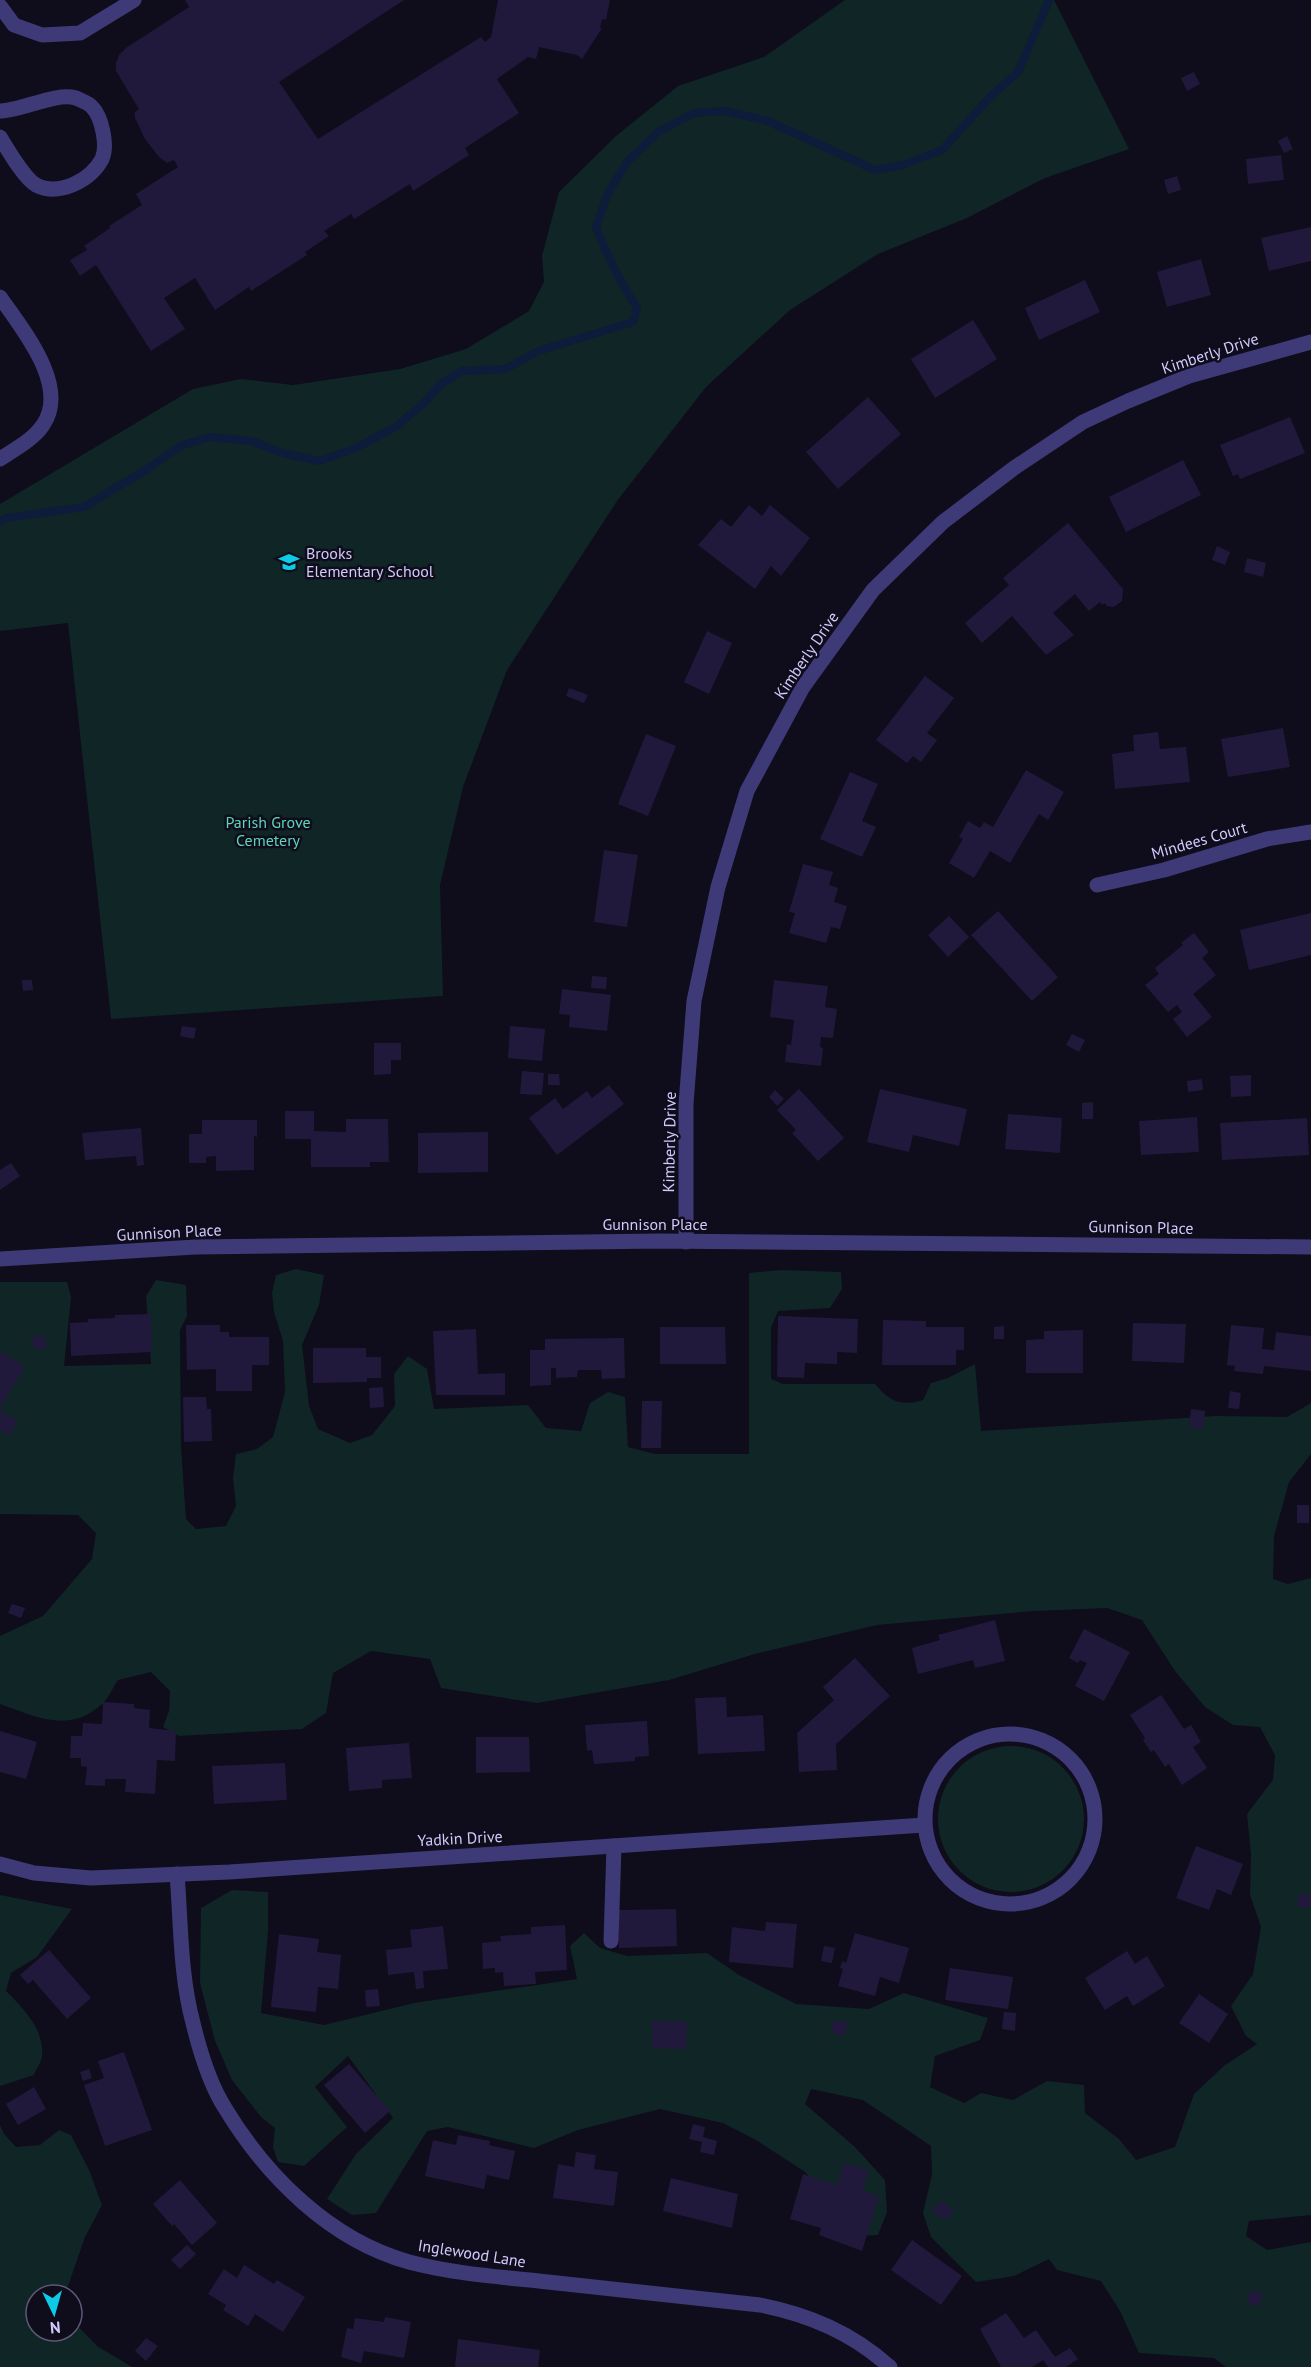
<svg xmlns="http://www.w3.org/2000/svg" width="1311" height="2367" font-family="'PT Sans',sans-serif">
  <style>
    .green { fill: #102525 }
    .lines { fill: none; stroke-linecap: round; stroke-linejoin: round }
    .stream { stroke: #0d1c3a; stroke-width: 8 }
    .building { fill: #21193b }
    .minor { stroke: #3e3a78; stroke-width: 15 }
    .labels { text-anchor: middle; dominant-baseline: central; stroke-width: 5; stroke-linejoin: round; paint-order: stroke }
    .street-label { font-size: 16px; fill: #d1cafc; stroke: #0f0c1b }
    .poi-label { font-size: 16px; fill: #d1cafc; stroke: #0f0c1b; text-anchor: start }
    .park-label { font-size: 16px; fill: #5bd6bb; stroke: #0f0c1b }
  </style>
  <rect width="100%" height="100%" fill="#0f0c1b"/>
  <!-- green -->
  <g class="green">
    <path d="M845,0H1054L1129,149L1045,178L967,218L878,254L790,310L706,387L617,501L507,670L463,787L440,885L443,996L111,1019L68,623L0,631V504L193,389L241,379L293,385L400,369L466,349L529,311L544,282L542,256L559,192L616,136L678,86L764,57Z"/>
    <path d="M296,1269L324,1275L319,1305L302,1345L309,1406L318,1429L350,1443L372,1435L395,1406L394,1374L408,1356L427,1369L434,1409L528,1405L546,1428L581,1431L590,1403L608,1392L625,1397L628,1447L655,1454H749V1273L781,1270L841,1272L842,1289L830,1308L778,1311L771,1328V1379L783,1384H875C889,1401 901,1407 923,1400L931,1383L948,1378L975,1364L981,1431L1216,1416L1287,1417L1311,1403V1454L1289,1482L1274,1536L1273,1579L1288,1584L1311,1578V2215L1249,2221L1246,2236L1267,2250L1311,2242V2367H1226L1214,2358L1139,2353L1120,2311L1101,2281L1057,2270L1049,2259L1014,2276L976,2282L931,2237L923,2213L932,2174L931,2146L863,2100L811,2089L805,2104L855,2147L885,2180L887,2212L878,2235L860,2236L846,2212L805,2172L756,2140L723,2123L660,2109L578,2130L534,2148L448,2127L427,2131L376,2213L352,2215L327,2199L356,2154L393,2118L348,2056L315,2087L347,2127L304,2166L278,2162L273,2147L275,2128L261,2117L232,2080L215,2041L200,1983L201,1908L232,1890L268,1892V1931L261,2013L324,2025L414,2003L577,1979L570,1946L584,1933L600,1948L627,1956L707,1953L739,1975L796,2004L869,2009L904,1993L988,2018L980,2040L935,2056L930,2087L964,2103L981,2093L1013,2100L1047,2081L1084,2085L1085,2113L1119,2139L1136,2160L1175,2147L1194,2094L1225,2065L1257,2044L1246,2036L1231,2006L1253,1974L1261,1927L1250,1895L1251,1855L1247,1814L1273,1780L1275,1755L1260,1727L1233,1725L1205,1707L1175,1671L1142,1620L1107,1608L1034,1611L877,1625L755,1654L669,1680L537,1703L441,1688L430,1659L371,1651L333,1673L326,1713L302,1729L179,1736L163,1727L169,1711L170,1691L151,1672L118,1680C113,1687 109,1698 102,1704C69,1734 37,1717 0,1704V1636L43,1616L92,1559L96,1533L78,1515L0,1514V1282H67L71,1297L64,1366L151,1364L146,1296L156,1280L186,1285L187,1316L180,1330L181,1447L186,1519L196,1529L226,1526L236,1506L233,1478L236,1454L257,1449L273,1437L285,1392L283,1341L274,1312L272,1293L276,1275Z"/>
    <circle cx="1011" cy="1819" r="73"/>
    <path d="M0,1895L72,1909L37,1957L11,1973L6,1991C23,2008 45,2030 42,2057C41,2063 36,2069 34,2075L0,2086Z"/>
    <path d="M0,2125L4,2134L16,2147L40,2145L59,2130L71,2135L89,2170L102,2205L85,2237L65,2295H36V2331H72V2320L97,2346L132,2367H0Z"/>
  </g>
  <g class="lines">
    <!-- stream -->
    <path class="stream" d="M0,522L6,518L84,507L149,468L180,446L209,437L252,441L279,452L319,461L354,449L397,426L425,402L441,384L462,371L506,369L538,351L633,322L637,307C619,282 607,255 596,227L608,193L627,162L658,132L694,113L726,111L768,121L875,170L903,165L942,150L990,97L1018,72L1049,0"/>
  </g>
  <!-- building -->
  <g class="building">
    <path d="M185,0H404L279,82L318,139L481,37L485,42L491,37L498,0H610L606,20L602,19L600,28H602L582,59L577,55L539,47L536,59L528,57L497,79L519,113L465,148L469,155L413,191L410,184L354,219L351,214L324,231L329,236L305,252L307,255L251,291L249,287L215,310L195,278L164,298L185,329L151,351L96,265L80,276L70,260L87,250L84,246L110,228L109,226L142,205L136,194L178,167L174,160L167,163L159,157L145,139L135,118V112L139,109L116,71V63L119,55L126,48L189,7Z"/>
    <path d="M1194,72L1200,84L1187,91L1181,78Z"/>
    <path d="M1287,136L1293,149L1284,153L1278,141Z"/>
    <path d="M1281,155L1284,180L1248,184L1246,159Z"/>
    <path d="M1177,176L1181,190L1168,194L1164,180Z"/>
    <path d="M1311,227V261L1269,271L1261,238Z"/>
    <path d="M1201,259L1211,295L1167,307L1157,272Z"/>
    <path d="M1085,280L1100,312L1039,340L1025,308Z"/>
    <path d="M973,320L997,359L935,398L911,359Z"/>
    <path d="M868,397L901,434L838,489L806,452Z"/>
    <path d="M1290,417L1305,453L1240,479L1238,474L1233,476L1220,445Z"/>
    <path d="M1183,460L1201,495L1126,532L1109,497Z"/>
    <path d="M749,505L762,516L770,505L810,538L781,576L771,566L755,589L698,545L721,519L731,527Z"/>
    <path d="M1068,523L1123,589L1122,601L1114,607L1107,606L1105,603L1102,605L1100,602L1089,611L1075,594L1053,613L1074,635L1046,655L1012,616L982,643L965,623L1009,585L1003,578Z"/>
    <path d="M1217,546L1230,552L1225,565L1212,560Z"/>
    <path d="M1247,558L1266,563L1263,577L1244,572Z"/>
    <path d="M707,631L732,643L709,694L684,682Z"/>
    <path d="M925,676L954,698L927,733L937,740L921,762L913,756L907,763L876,740Z"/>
    <path d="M569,688L588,695L584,703L566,696Z"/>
    <path d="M1283,728L1290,767L1228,777L1221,739Z"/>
    <path d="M1158,732L1160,749L1186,747L1190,782L1115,789L1112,754L1134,751L1133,735Z"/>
    <path d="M646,734L676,746L648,816L618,804Z"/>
    <path d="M1026,770L1064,792L1048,820L1039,814L1010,863L990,851L974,878L949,863L963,839L959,837L968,821L980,828L984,822L993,827Z"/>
    <path d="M850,772L878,784L862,821L876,827L862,857L820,839Z"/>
    <path d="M604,850L638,855L627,927L594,922Z"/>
    <path d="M803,864L833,872L829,885L838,888L834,902L847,906L840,929L831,927L826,943L789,933L795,913L789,912Z"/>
    <path d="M998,911L1058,977L1032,1001L971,935Z"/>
    <path d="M1311,913V955L1249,970L1240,930Z"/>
    <path d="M949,916L969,937L948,957L928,935Z"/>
    <path d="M1194,933L1209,952L1202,958L1216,975L1193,994L1212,1017L1187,1037L1173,1019L1182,1012L1177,1005L1168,1012L1145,985L1159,974L1155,968L1183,945L1181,943Z"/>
    <path d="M592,976L607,977L606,989L591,988Z"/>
    <path d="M22,980H32L33,990L23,991Z"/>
    <path d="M774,980L828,986L825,1007L837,1009L833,1038L821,1037L820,1047L823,1048L821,1066L785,1062L787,1044L791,1045L794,1020L770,1017Z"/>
    <path d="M562,989L611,995L607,1031L569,1027L570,1015L559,1014Z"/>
    <path d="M182,1026L196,1028L194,1039L180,1036Z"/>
    <path d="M510,1026L545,1029L542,1061L508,1058Z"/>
    <path d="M1072,1034L1085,1040L1079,1052L1066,1045Z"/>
    <path d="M374,1043H401V1060H391V1074L374,1075Z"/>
    <path d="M522,1071L544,1073L542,1095L520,1094Z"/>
    <path d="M548,1074H559L560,1085H548Z"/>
    <path d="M1251,1075V1096L1231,1097L1230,1076Z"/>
    <path d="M1202,1079L1203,1090L1188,1092L1187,1081Z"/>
    <path d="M609,1085L624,1104L557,1155L529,1118L555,1098L563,1109L587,1091L592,1098Z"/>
    <path d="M799,1089L844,1138L818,1161L792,1133L796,1130L777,1110Z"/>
    <path d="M880,1089L967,1109L959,1146L913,1135L909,1152L867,1142Z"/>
    <path d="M775,1090L784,1099L777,1106L769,1097Z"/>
    <path d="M1093,1102V1119H1082V1103Z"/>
    <path d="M285,1111H314V1131L346,1132V1119H388L389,1162H370V1167H311V1139H285Z"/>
    <path d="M1008,1114L1062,1118L1060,1153L1005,1149Z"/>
    <path d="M1197,1117L1199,1152L1141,1155L1139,1121Z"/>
    <path d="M1307,1118L1309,1155L1222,1160L1220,1123Z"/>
    <path d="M202,1120H257V1137L254,1136V1170L216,1171V1156L206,1157V1163H189V1134H202Z"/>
    <path d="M141,1128L144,1165L137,1166L136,1156L85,1160L82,1133Z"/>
    <path d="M488,1132V1172L418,1173V1133Z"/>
    <path d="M11,1163L20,1176L0,1190V1170Z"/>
    <path d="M151,1314L152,1352L71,1356L70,1323L88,1322V1319L115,1318V1315Z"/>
    <path d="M778,1316L858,1319L857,1353L837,1352V1364L805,1363L804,1378L777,1377Z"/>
    <path d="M883,1320L926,1321V1327H964V1350H956V1365H882Z"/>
    <path d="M1133,1323L1186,1324L1184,1363L1132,1361Z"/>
    <path d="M186,1325H220V1332H229V1337H269V1365H252V1391H216V1369L187,1370Z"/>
    <path d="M1231,1325L1264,1328L1262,1349L1274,1350L1276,1332L1311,1336V1371L1264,1366L1263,1374L1234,1371L1235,1366L1227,1365Z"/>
    <path d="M1004,1326V1339H994V1327Z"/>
    <path d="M660,1327H725L726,1364H660Z"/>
    <path d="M476,1329L478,1374L505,1373V1395H436L433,1331Z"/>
    <path d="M1083,1330V1373H1026V1340L1044,1339V1331Z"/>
    <path d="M44,1334L48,1347L36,1351L31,1338Z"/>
    <path d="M624,1338L625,1378L602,1379L601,1370H578L577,1377L556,1378V1368H551V1385L530,1386V1350H545V1339Z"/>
    <path d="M313,1348H366V1357H381V1378H367V1382L313,1383Z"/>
    <path d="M0,1352L25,1366L0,1408Z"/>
    <path d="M383,1387L384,1407L370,1408L369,1388Z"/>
    <path d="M1230,1391L1241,1393L1239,1409L1228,1408Z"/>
    <path d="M183,1397H206L207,1409H211L212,1441L184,1442Z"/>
    <path d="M642,1401H662L661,1448H641Z"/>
    <path d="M1191,1409L1205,1411L1203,1429L1189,1427Z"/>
    <path d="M0,1410L18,1421L9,1435L0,1430Z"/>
    <rect x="1297" y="1505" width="12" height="18"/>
    <path d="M12,1604L25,1608L21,1618L8,1613Z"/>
    <path d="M995,1620L1005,1661L975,1668L973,1660L918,1674L912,1648L940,1640L938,1635Z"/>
    <path d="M1084,1629L1130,1652L1104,1701L1075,1686L1087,1663L1080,1660L1078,1663L1069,1658Z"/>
    <path d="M855,1658L890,1696L836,1744L837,1770L799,1772L797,1733L834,1700L823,1687Z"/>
    <path d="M1161,1695L1184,1729L1191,1725L1201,1742L1193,1747L1207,1768L1182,1785L1169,1764L1165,1767L1154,1750L1151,1752L1143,1740L1145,1738L1130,1715Z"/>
    <path d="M726,1697L727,1717L763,1715L765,1751L698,1754L695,1698Z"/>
    <path d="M103,1702L134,1704V1708L150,1710L149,1728L176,1731L175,1761L157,1760L155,1794L125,1792L126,1779H105V1786L85,1785L87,1767L81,1766V1758H70L71,1736H82L83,1723L102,1724Z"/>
    <path d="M647,1721L649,1756L635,1757V1761L594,1764L592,1750L587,1751L585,1725Z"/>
    <path d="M0,1731L37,1742L26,1779L0,1772Z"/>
    <path d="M476,1737H529L530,1772L476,1773Z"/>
    <path d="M409,1743L412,1778L382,1780V1788L349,1791L346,1748Z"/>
    <path d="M285,1763L287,1800L214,1804L212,1766Z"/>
    <path d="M1196,1846L1243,1864L1231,1895L1217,1889L1209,1910L1176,1898Z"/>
    <rect x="1298" y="1894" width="13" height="13"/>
    <path d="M676,1909L677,1946L619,1948V1910Z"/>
    <path d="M766,1922L797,1924L793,1968L729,1962L732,1927L765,1931Z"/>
    <path d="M565,1925L567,1970L535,1972L536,1984L504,1986L503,1972L495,1973V1968L483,1969L482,1943L501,1941L500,1936L531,1934V1927Z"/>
    <path d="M443,1926L448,1969L423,1971L424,1988L416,1989L414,1972L388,1975L386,1950L412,1947L410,1930Z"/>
    <path d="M855,1933L909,1948L899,1983L880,1977L875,1996L838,1986L843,1969L840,1968L842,1961L846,1963Z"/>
    <path d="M279,1934L319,1939L317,1952L341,1955L338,1989L318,1987L316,2012L271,2007Z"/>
    <path d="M824,1946L835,1948L832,1963L821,1961Z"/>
    <path d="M49,1950L91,1998L67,2019L33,1980L28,1984L20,1975Z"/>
    <path d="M1127,1951L1135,1964L1147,1956L1165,1986L1133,2006L1127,1996L1105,2010L1085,1978Z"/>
    <path d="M950,1968L1013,1977L1008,2009L945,2000Z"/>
    <path d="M378,1989L380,2006L366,2007L365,1990Z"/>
    <path d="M1199,1994L1228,2014L1209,2043L1179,2023Z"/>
    <path d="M1004,2012L1016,2013L1015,2031L1002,2029Z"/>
    <path d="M652,2020L687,2022L686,2049L652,2048Z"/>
    <path d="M834,2020L848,2023L844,2036L830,2033Z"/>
    <path d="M124,2052L152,2130L105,2146L84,2085L104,2078L98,2061Z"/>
    <path d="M349,2064L390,2111L365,2133L324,2085Z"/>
    <path d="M89,2069L92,2078L83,2081L80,2072Z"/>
    <path d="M34,2087L46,2109L18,2125L6,2104Z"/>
    <path d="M693,2124L705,2127L703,2137L717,2141L714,2155L700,2152L702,2142L689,2139Z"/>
    <path d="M458,2135L490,2141L489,2145L515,2151L509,2180L487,2175L484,2189L425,2176L433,2140L456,2145Z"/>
    <path d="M576,2152L596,2155L594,2169L618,2172L614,2206L553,2198L558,2164L574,2167Z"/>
    <path d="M844,2163L869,2170L862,2190L879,2196L862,2251L819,2235L821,2228L790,2219L803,2174L837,2185Z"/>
    <path d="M671,2178L738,2194L732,2228L663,2211Z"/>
    <path d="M180,2180L217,2223L192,2245L174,2224L172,2226L153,2204Z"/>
    <path d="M942,2200L954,2211L945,2220L932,2211Z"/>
    <path d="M912,2240L962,2276L941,2305L891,2270Z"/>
    <path d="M187,2245L196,2254L180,2269L171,2260Z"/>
    <path d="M244,2265L274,2284L277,2280L305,2297L283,2332L255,2314L248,2326L223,2310L226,2305L208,2294L224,2269L237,2278Z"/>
    <path d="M1249,2291L1262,2292L1260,2306L1247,2304Z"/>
    <path d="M1006,2313L1024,2338L1036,2330L1055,2357L1070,2348L1078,2359L1066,2367H1048L1043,2360L1032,2367H1001L980,2329Z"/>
    <path d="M385,2317L411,2322L404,2358L364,2351L361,2363L341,2357L347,2328L353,2329L355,2318L384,2322Z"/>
    <path d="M146,2338L158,2346L146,2361L135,2351Z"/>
    <path d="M458,2339L540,2350L538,2367H455Z"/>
  </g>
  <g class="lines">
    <!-- minor -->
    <g class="minor">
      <path d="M0,6L14,25L42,35L80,33L134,0"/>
      <path d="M0,111C21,111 55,92 76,98C80,100 89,103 92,107C102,117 108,146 102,159C91,180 59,197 36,185C24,178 8,150 0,137"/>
      <path d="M0,297C22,329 70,386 43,425C33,440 15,449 0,459"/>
      <path d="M1097,885L1164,870L1267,839L1311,832"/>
      <path d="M686,1242V1104L694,1001L718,887L747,791L803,687L873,590L943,522L1014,468L1083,422L1128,401L1189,376L1311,342"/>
      <path d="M0,1259L195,1247L660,1241L1311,1247"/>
      <circle cx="1010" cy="1819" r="85"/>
      <path d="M0,1864L34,1873L91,1878L229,1872L924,1825"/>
      <path d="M177,1874C181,1923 180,1975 193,2023C200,2052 209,2083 225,2108C266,2176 330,2240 409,2262C454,2274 502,2277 548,2282C619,2290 690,2297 760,2305C810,2315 852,2333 890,2367"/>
      <path d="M611,1941L614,1846"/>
    </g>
  </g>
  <!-- icons -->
  <defs>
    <g id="school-bare" transform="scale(1.62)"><path d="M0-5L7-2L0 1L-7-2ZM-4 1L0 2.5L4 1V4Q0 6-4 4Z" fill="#0dcae5" stroke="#0f0c1b" stroke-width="2.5" paint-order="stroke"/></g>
  </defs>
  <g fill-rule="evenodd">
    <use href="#school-bare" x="289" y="562"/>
  </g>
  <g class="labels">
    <!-- street labels -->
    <g class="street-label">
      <text transform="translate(1210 353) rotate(-18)">Kimberly Drive</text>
      <text transform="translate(806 655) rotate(-56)">Kimberly Drive</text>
      <text transform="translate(1199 840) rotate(-16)">Mindees Court</text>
      <text transform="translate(669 1142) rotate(-89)">Kimberly Drive</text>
      <text x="655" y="1224">Gunnison Place</text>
      <text transform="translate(1141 1227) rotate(1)">Gunnison Place</text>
      <text transform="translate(169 1232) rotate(-3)">Gunnison Place</text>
      <text transform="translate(460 1838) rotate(-3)">Yadkin Drive</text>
      <text transform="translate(472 2253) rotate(9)">Inglewood Lane</text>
    </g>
    <!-- poi labels -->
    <g class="poi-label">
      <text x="306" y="553">Brooks<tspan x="306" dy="18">Elementary School</tspan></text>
    </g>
    <!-- park labels -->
    <g class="park-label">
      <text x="268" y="822">Parish Grove<tspan x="268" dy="18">Cemetery</tspan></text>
    </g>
  </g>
  <!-- north arrow -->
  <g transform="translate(54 2313) rotate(175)"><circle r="28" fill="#0f0c1b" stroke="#5d5875" stroke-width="1.5"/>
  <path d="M0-4.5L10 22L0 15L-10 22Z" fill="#0dcae5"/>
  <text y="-9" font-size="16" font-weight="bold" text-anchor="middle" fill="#d1cafc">N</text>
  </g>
</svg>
